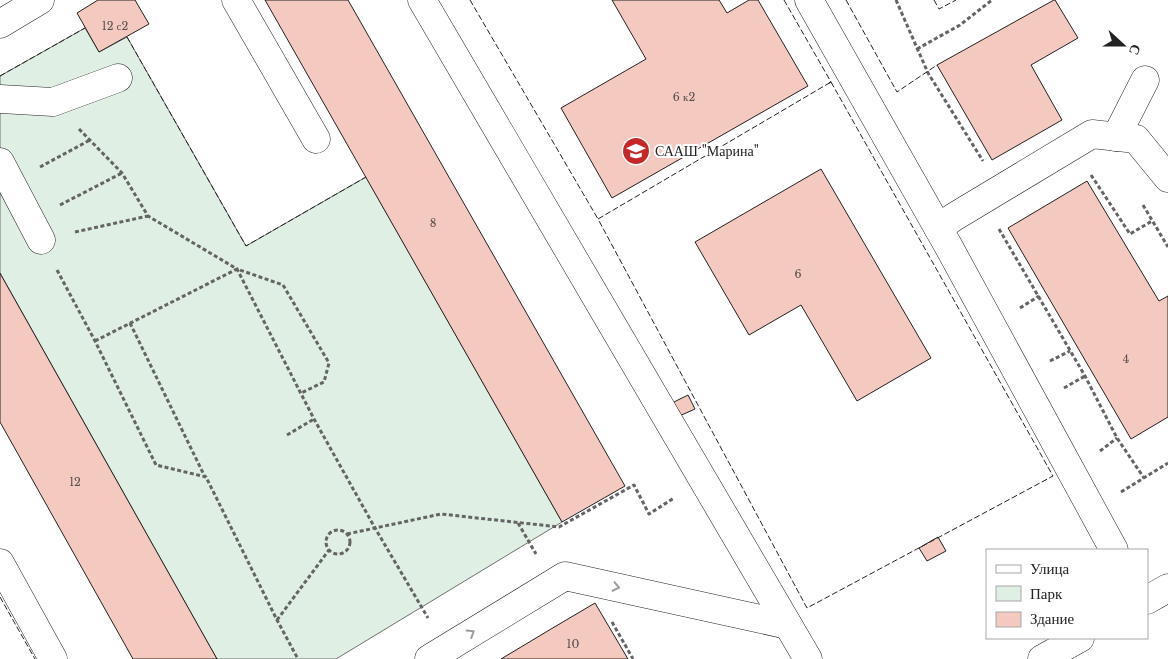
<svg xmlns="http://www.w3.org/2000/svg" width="1168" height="659" font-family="'Libre Baskerville',serif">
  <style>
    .green { fill: #e0efe3; stroke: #6f6f6f }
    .building { fill: #f3c9c0; stroke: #222 }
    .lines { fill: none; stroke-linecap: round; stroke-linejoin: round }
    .minor-casing { stroke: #222; stroke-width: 29 }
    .path { stroke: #646464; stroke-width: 3; stroke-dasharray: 4 2.5; stroke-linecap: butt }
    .minor { stroke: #fff; stroke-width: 28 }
    .fence { stroke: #222; stroke-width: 1; stroke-dasharray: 6 2.5; stroke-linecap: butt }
    .oneway { stroke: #9c9c9c }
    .labels { text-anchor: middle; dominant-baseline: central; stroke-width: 4; stroke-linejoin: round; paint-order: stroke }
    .number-label { font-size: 11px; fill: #564c4a }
    .poi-label { font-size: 14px; fill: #222; stroke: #fff; text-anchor: start }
  </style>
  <rect width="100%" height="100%" fill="#fff"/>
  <!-- green -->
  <path class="green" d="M85,28L99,52L127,37L246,246L366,177L562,522L336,659H217L0,273V76Z"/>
  <!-- building -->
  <g class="building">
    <path d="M98,0H135L149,24L99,52L77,13Z"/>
    <path d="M265,0H348L625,486L562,522Z"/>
    <path d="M612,0H719L727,13L749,0H758L808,86L612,198L561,108L646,59Z"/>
    <path d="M1054,0H1055L1078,38L1031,65L1062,120L992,160L937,65Z"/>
    <path d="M821,169L931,358L857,401L801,305L749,335L695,242Z"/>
    <path d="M1087,181L1159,301L1168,296V417L1131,439L1008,228Z"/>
    <path d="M0,273L1,275L217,659H133L0,422Z"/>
    <path d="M688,395L695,409L677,417L670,404Z"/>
    <path d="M938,537L946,551L927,561L919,548Z"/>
    <path d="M595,603L628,659H501L551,629Z"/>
  </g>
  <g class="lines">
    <!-- minor casing -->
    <g class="minor-casing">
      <g id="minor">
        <path d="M236,0L316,139"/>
        <path d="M422,0L808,659"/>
        <path d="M809,0L950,249L1114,550"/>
        <path d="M0,24L40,0"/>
        <path d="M0,99L53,102L118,78"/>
        <path d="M1116,137L1145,80"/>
        <path d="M0,162L41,240"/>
        <path d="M938,228L954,217L1092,134L1136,139L1168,178"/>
        <path d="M0,563L53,659"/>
        <path d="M1147,600L1168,588"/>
        <path d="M429,659L565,576L788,625"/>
        <path d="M1042,659L1080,638"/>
      </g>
    </g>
    <!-- path -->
    <g class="path">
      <path d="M896,0L928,73L983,161"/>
      <path d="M917,49L960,25L992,0"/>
      <path d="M79,129L122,173L148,216L237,269L314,419L375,528L428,618"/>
      <path d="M40,167L90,140"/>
      <path d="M1091,175L1130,234L1152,221"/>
      <path d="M60,205L122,173"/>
      <path d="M1143,205L1168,247"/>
      <path d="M999,229L1085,376L1117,438L1144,478"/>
      <path d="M75,232L148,216"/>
      <path d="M57,270L95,341L156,465L206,477L277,620L298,659"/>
      <path d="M1020,308L1039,296"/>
      <path d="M130,323L205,477"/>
      <path d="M95,341L237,269L283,285L329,363L324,382L301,393"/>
      <path d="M1050,361L1070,351"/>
      <path d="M1064,388L1085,376"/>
      <path d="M287,435L314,419"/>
      <path d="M1100,451L1117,438"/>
      <path d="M1121,492L1168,463"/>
      <path d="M518,523L536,554"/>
      <circle cx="338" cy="542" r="12"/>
      <path d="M347,534L441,514L559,527L634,485L649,514L674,498"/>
      <path d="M277,620L329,550"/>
      <path d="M612,622L633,659"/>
    </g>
    <!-- minor -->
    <use href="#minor" class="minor"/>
    <!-- fence -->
    <g class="fence">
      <path d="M470,0L598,219H599"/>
      <path d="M784,0L831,82L829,83"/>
      <path d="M846,0L897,92L937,65"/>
      <path d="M934,0L939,9L956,0"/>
      <path d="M127,37L246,246L366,177"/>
      <path d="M0,76L85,28"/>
      <path d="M831,82L1053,476L807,608L598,219Z"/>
      <path d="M0,597L35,659"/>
    </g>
  </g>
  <!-- one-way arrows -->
  <defs><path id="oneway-chevron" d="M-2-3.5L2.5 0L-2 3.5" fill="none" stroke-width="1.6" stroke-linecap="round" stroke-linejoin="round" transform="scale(1.25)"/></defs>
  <g class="oneway">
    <use href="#oneway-chevron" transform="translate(616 587) rotate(12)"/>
    <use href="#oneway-chevron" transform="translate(471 633) rotate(-32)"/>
  </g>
  <!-- icons -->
  <defs>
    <g id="school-disc" transform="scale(1.4375)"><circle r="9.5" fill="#c62828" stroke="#fff"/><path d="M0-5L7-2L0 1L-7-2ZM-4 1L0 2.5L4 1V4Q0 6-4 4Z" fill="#fff"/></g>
  </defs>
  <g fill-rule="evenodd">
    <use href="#school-disc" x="636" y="151"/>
  </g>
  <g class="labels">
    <!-- number labels -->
    <g class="number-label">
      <text x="115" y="26">12 с2</text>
      <text x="684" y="97">6 к2</text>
      <text x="433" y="223">8</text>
      <text x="798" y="274">6</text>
      <text x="1126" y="359">4</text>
      <text x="75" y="482">12</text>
      <text x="573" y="644">10</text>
    </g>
    <!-- poi labels -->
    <g class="poi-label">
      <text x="655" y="151">СААШ "Марина"</text>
    </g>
  </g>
  <!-- legend -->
  <rect x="986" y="549" width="162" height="90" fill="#ffffff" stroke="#a7a7a7"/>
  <rect x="996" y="565" width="25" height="8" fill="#ffffff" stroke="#a7a7a7"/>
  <text x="1030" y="574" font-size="15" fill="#222222">Улица</text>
  <rect x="996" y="586" width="25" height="15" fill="#e0efe3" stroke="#a7a7a7"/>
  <text x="1030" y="599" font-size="15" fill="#222222">Парк</text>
  <rect x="996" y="612" width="25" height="15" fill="#f3c9c0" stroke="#a7a7a7"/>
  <text x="1030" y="624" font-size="15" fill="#222222">Здание</text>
  <!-- north arrow -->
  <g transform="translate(1123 45) rotate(111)" stroke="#ffffff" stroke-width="4" paint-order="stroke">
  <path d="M0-4L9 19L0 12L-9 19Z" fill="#222222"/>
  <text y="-8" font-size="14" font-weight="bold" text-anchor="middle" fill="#222222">С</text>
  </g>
</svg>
